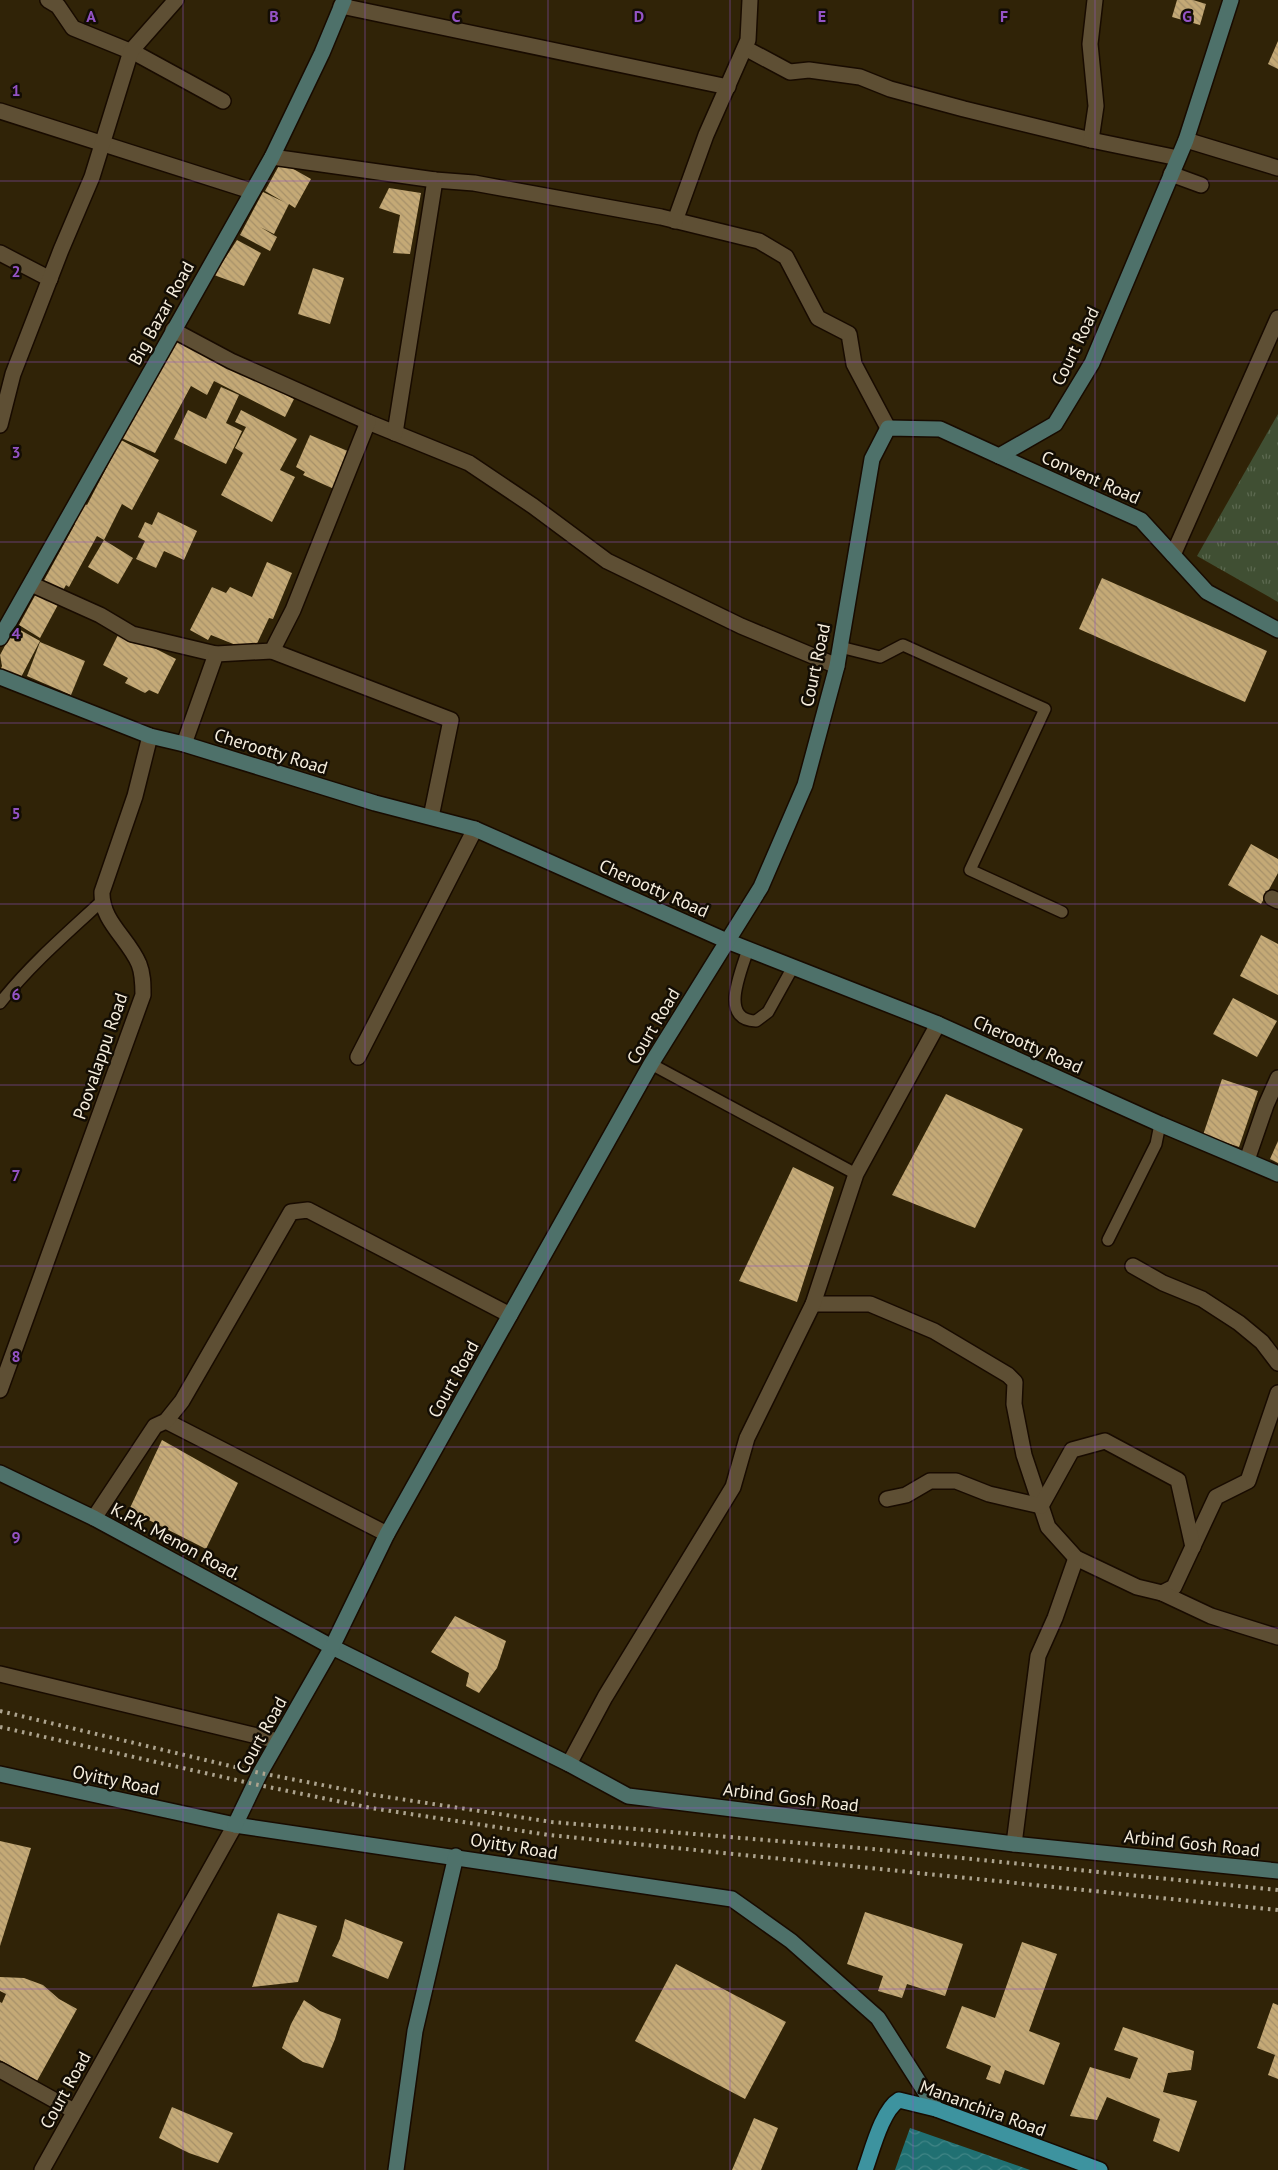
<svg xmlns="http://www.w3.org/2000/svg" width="1278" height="2170" font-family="'PT Sans',sans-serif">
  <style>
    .grass { fill: url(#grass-tufts) }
    .water { fill: url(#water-waves) }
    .building { fill: url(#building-back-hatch) }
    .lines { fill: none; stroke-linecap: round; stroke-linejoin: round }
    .lane-casing { stroke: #180b00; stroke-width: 14 }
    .street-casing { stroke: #180b00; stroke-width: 18 }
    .secondary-casing { stroke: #180b00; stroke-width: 18 }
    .primary-casing { stroke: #180b00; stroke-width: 18 }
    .lane { stroke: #5e4f34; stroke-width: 11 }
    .street { stroke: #5e4f34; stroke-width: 15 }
    .secondary { stroke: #4e716a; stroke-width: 15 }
    .primary { stroke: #3d939f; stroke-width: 15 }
    .rail { stroke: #ada48f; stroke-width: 4; stroke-dasharray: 2.5 5; stroke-linecap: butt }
    .grid { fill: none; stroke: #9453c5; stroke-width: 1; stroke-opacity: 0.55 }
    .labels { text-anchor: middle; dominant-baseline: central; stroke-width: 5; stroke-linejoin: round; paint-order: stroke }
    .street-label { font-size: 18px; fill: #f6eede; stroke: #130d04 }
    .grid-label { font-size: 16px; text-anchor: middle; font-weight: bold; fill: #9453c5; stroke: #130d04; stroke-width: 5; stroke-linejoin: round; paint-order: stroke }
  </style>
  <defs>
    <pattern id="grass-tufts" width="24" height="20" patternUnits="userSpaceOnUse" patternTransform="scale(1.25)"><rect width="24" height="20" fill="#404f33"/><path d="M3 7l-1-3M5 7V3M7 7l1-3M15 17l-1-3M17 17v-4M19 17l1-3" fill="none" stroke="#5c6950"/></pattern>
    <pattern id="water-waves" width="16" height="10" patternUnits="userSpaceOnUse" patternTransform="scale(1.25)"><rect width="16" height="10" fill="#207072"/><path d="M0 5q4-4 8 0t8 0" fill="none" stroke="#418586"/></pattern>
    <pattern id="building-back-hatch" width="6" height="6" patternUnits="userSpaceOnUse" patternTransform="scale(1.25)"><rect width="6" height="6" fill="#c4a976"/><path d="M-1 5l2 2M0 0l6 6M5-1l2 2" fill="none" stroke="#a69069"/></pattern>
  </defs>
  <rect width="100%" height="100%" fill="#302307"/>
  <!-- grass -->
  <path class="grass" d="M1278,414V602L1197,556Z"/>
  <!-- water -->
  <path class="water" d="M910,2128L1030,2170H895Z"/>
  <!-- building -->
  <g class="building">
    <path d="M1177,0H1193L1206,4L1200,25L1172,17Z"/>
    <path d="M1278,41V69L1268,64Z"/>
    <path d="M281,162L311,179L295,208L289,204L274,234L260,227L277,237L270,251L240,235L263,192L284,202L265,191Z"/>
    <path d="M389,188L421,193L410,254L393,253L400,215L379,208Z"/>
    <path d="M237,240L261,253L244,286L214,275Z"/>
    <path d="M313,268L344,278L330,324L298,314Z"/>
    <path d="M176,338L294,399L285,417L214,381L207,395L191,386L155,453L119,437Z"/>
    <path d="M221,387L239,395L226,423L242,431L226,464L174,439L188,410L206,419Z"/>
    <path d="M241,410L297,439L280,470L295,477L272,522L221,495L243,453L235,448L246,427L235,422Z"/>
    <path d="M310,435L350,452L334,489L303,475L305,472L296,467Z"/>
    <path d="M121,440L159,460L132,510L122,504L104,540L97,536L69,587L66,585L61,594L42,584L75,524L67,519L78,500L87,505Z"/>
    <path d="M158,512L197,531L184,560L164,551L156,568L136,559L145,541L138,537L145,522L152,525Z"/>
    <path d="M104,540L133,558L118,584L88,567Z"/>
    <path d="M267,562L292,573L273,619L269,618L253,652L211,635L208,640L190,630L212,587L226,593L230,587L252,597Z"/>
    <path d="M1102,578L1267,651L1245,702L1079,629Z"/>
    <path d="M38,590L60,601L40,638L19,625Z"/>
    <path d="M15,627L40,641L19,681L0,671L2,666L0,655Z"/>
    <path d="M120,631L176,659L158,694L149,690L145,693L125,683L128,678L103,665Z"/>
    <path d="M40,642L85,661L71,695L27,676Z"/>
    <path d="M1251,844L1278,859V873L1261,904L1228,885Z"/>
    <path d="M1261,935L1278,944V995L1240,976Z"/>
    <path d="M1233,998L1277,1021L1257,1057L1213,1034Z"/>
    <path d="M1222,1079L1258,1091L1239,1147L1203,1135Z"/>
    <path d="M946,1094L1023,1129L975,1228L892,1195Z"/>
    <path d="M1278,1141V1163L1270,1159Z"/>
    <path d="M793,1167L834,1187L797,1302L739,1281Z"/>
    <path d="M162,1440L238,1483L206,1549L129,1510Z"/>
    <path d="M455,1616L506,1641L497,1668L479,1693L466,1686L469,1673L431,1652Z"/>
    <path d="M0,1841L31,1848L0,1946Z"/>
    <path d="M865,1912L963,1944L945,1996L907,1984L902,1998L878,1991L883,1976L847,1964Z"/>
    <path d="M278,1913L317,1926L298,1982L252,1987Z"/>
    <path d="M345,1919L403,1942L388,1979L332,1956L340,1939Z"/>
    <path d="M1022,1942L1057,1954L1029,2031L1060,2043L1044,2085L1005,2070L1000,2084L986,2079L991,2066L946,2048L962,2006L995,2018Z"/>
    <path d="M676,1964L786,2022L745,2099L635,2041Z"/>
    <path d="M0,1977L24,1978L43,1985L59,1999L77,2009L37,2081L0,2060V2002L2,2003L6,1994L0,1991Z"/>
    <path d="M304,2000L320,2011L341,2019L335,2039L323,2068L303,2062L282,2048L291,2024Z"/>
    <path d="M1273,2003L1278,2005V2079L1268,2075L1275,2055L1257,2048Z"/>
    <path d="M1123,2027L1194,2051L1191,2070L1168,2073L1163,2092L1197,2101L1179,2152L1153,2141L1160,2119L1107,2097L1097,2120L1070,2116L1090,2067L1130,2079L1138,2058L1114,2050Z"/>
    <path d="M172,2107L233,2133L218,2163L189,2153L159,2138Z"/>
    <path d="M754,2118L778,2128L761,2170H732Z"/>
  </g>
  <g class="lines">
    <!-- lane casing -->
    <g class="lane-casing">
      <g id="lane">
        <path d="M840,647L880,657L903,645L1045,709L970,870L1062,912"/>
        <path d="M748,949C742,970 718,1020 756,1021L768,1012L793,967"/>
        <path d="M0,1003C30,965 66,934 102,901"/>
        <path d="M651,1064L856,1174"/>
        <path d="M1108,1240L1156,1144L1160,1124"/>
      </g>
    </g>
    <!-- street casing -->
    <g class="street-casing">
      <g id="street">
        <path d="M48,0L58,6L73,28L137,54L223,101"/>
        <path d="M341,6L728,87"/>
        <path d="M745,48L790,72L809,70L860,77L890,89L964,109L1091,140L1178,158"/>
        <path d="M0,111L251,191"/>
        <path d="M1091,140L1096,106L1090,44L1095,0"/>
        <path d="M1186,140L1278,168"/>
        <path d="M272,157L435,180L474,183L661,217L759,241L786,257L818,318L849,334L854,364L888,428"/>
        <path d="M1171,174L1201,185"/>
        <path d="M675,221L706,135L748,40L750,0"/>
        <path d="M0,253L50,279"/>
        <path d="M173,330L231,361L368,422L469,463L533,506L607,561L741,626L837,666"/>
        <path d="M0,425L13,374L61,250L92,177L131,51L176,0"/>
        <path d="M395,433L435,180"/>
        <path d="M1173,555L1278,318"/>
        <path d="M31,584L100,615L132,634L216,654"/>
        <path d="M272,651L451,720L431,817"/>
        <path d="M184,744L216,654L272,651L293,610L368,422"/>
        <path d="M1272,898L1278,901"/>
        <path d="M358,1057L475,829"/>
        <path d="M1247,1160L1266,1105L1278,1078"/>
        <path d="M1133,1266L1163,1283L1202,1299L1239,1323L1262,1342L1278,1363"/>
        <path d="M813,1304H870L934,1331L1008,1375L1015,1382L1014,1404L1024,1455L1048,1527L1076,1558L1137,1587L1162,1593L1174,1587L1216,1497L1248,1481L1278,1393"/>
        <path d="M0,1390L143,995C143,984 143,974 139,964C128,938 101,921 102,892L135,796L150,736"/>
        <path d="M166,1421L387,1534"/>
        <path d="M887,1499L906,1495L930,1481H956L989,1494L1041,1506L1072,1450L1105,1441L1178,1480L1193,1547"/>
        <path d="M94,1518L155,1426L166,1421L182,1401L291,1212L308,1210L510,1315"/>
        <path d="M1162,1593L1211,1616L1278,1637"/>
        <path d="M0,1674L278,1741"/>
        <path d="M569,1764L605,1697L733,1487L747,1438L813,1304L856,1174L938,1024"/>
        <path d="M1014,1844L1038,1656L1055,1618L1076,1558"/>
        <path d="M0,2070L74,2111"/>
        <path d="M42,2170L235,1825"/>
      </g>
    </g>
    <!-- secondary casing -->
    <g class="secondary-casing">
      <g id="secondary">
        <path d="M999,456L1141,520L1207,592L1278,630"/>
        <path d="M0,638L272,157L322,53L344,0"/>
        <path d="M0,677L150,736L184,744L375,803L475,829L727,941L938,1024L1160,1124L1278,1174"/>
        <path d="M0,1473L94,1518L332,1647L569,1764L628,1796L1014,1844L1278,1871"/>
        <path d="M0,1774L235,1825L732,1899L791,1941L878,2018L936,2109"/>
        <path d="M235,1825L260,1773L332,1647L387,1534L510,1315L651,1064L761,887L805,785L837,666L872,459L888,428L940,429L999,456L1055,424L1092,363L1186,140L1231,0"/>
        <path d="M396,2170L415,2031L456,1856"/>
      </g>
    </g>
    <!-- primary casing -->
    <g class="primary-casing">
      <path id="primary" d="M865,2170C872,2151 882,2110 899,2100L936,2109L1100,2170"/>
    </g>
    <!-- lane -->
    <use href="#lane" class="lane"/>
    <!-- street -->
    <use href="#street" class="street"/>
    <!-- secondary -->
    <use href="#secondary" class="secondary"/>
    <!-- primary -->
    <use href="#primary" class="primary"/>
    <!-- rail -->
    <g class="rail">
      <path d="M0,1711L260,1773L374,1795L552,1822L872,1849L1278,1890"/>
      <path d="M0,1727L254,1784L371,1808L549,1835L1278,1910"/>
    </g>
  </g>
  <!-- grid -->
  <path class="grid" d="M183,0V2170M365,0V2170M548,0V2170M730,0V2170M913,0V2170M1095,0V2170M0,181H1278M0,362H1278M0,542H1278M0,723H1278M0,904H1278M0,1085H1278M0,1266H1278M0,1447H1278M0,1628H1278M0,1808H1278M0,1989H1278"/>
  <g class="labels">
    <!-- street labels -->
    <g class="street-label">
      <text transform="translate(161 313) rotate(-61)">Big Bazar Road</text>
      <text transform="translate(1075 346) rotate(-64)">Court Road</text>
      <text transform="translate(1091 477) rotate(24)">Convent Road</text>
      <text transform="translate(815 665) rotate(-78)">Court Road</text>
      <text transform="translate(271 751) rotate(17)">Cherootty Road</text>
      <text transform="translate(654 888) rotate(24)">Cherootty Road</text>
      <text transform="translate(653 1026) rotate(-59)">Court Road</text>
      <text transform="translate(1028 1044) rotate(24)">Cherootty Road</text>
      <text transform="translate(100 1056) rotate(-71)">Poovalappu Road</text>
      <text transform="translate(453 1379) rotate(-61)">Court Road</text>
      <text transform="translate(176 1541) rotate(28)">K.P.K. Menon Road.</text>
      <text transform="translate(261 1735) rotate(-61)">Court Road</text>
      <text transform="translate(116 1780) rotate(12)">Oyitty Road</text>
      <text transform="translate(791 1797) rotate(7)">Arbind Gosh Road</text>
      <text transform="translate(1192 1843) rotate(6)">Arbind Gosh Road</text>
      <text transform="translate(514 1846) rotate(9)">Oyitty Road</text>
      <text transform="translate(65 2090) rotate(-61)">Court Road</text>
      <text transform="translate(983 2108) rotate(20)">Mananchira Road</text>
    </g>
  </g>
  <g class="grid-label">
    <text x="91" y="22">A</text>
    <text x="274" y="22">B</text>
    <text x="456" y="22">C</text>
    <text x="639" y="22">D</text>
    <text x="822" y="22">E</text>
    <text x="1004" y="22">F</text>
    <text x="1187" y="22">G</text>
    <text x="16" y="96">1</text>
    <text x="16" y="277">2</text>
    <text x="16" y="458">3</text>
    <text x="16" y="639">4</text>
    <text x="16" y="819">5</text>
    <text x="16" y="1000">6</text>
    <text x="16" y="1181">7</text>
    <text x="16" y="1362">8</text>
    <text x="16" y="1543">9</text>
  </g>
</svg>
